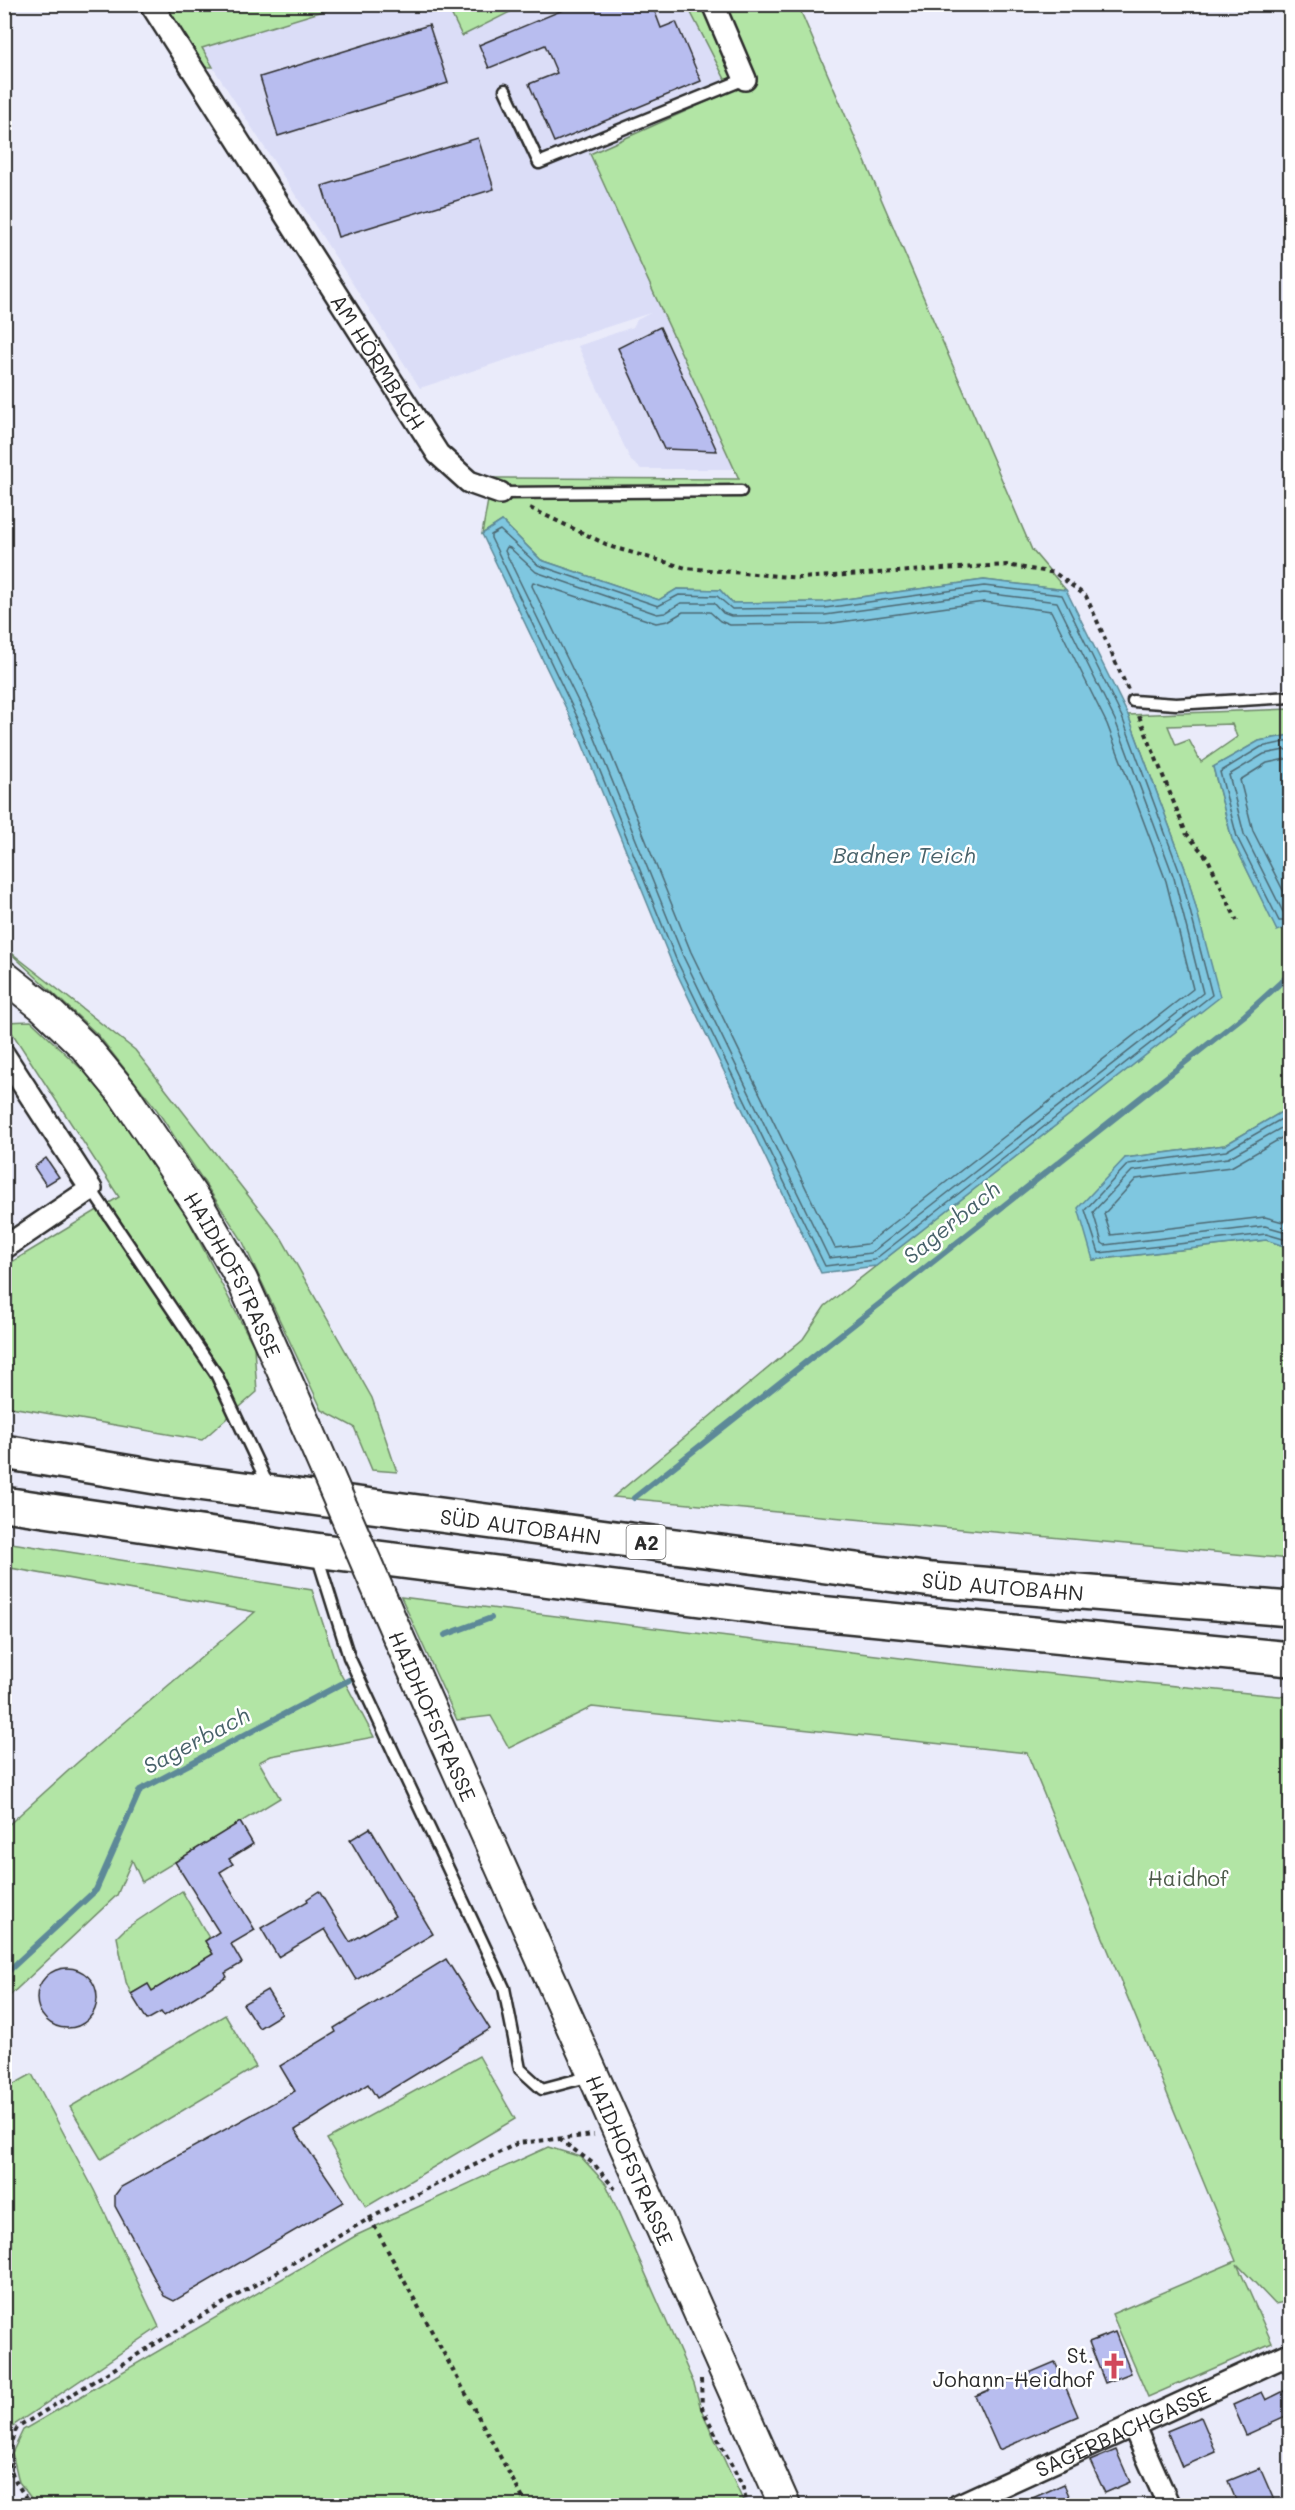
<svg xmlns="http://www.w3.org/2000/svg" width="1295" height="2510" font-family="Mali,sans-serif">
  <style>
    .built { fill: #dbddf7 }
    .green { fill: #b2e5a5; stroke: #6e8868; stroke-width: 1.5; fill-rule: evenodd }
    .water { fill: #7fc7e0; stroke: #5d8998; stroke-width: 1.5 }
    .lines { fill: none; stroke-linecap: round; stroke-linejoin: round }
    .shore { stroke: #4d6973; stroke-width: 1.5 }
    .stream { stroke: #5d8998; stroke-width: 6 }
    .building { fill: #b8bdef; stroke: #2b2b2b; stroke-width: 1.5 }
    .lane-casing { stroke: #2b2b2b; stroke-width: 15 }
    .street-casing { stroke: #2b2b2b; stroke-width: 26 }
    .secondary-casing { stroke: #2b2b2b; stroke-width: 34 }
    .highway-casing { stroke: #2b2b2b; stroke-width: 38 }
    .path { stroke: #2b2b2b; stroke-width: 4; stroke-dasharray: 4.5 4.5; stroke-linecap: butt }
    .lane { stroke: #fff; stroke-width: 10 }
    .street { stroke: #fff; stroke-width: 21 }
    .secondary { stroke: #fff; stroke-width: 30 }
    .highway { stroke: #fff; stroke-width: 33 }
    .secondary-bridge-casing { stroke: #2b2b2b; stroke-width: 34; stroke-linecap: butt }
    .secondary-bridge { stroke: #fff; stroke-width: 30 }
    .labels { text-anchor: middle; dominant-baseline: central; stroke-width: 5; stroke-linejoin: round; paint-order: stroke }
    .shield { fill: #fff; stroke: #6b6b6b; stroke-width: 1.5 }
    .shield-label { font-size: 20px; font-weight: bold; fill: #2b2b2b }
    .street-label { font-size: 21px; fill: #2b2b2b; stroke: #fff }
    .park-label { font-size: 21px; fill: #4d5a4a; stroke: #fff }
    .poi-label { font-size: 21px; fill: #2b2b2b; stroke: #fff; text-anchor: end }
    .water-label { font-size: 22px; font-style: italic; fill: #48626a; stroke: #fff }
  </style>
  <rect width="100%" height="100%" fill="#eaebfa"/>
  <filter id="ink" filterUnits="userSpaceOnUse"><feTurbulence type="fractalNoise" baseFrequency=".0167" numOctaves="2"/><feDisplacementMap in="SourceGraphic" scale="12" xChannelSelector="R" yChannelSelector="G"/><feConvolveMatrix kernelMatrix="1 2 1 2 8 2 1 2 1" color-interpolation-filters="sRGB"/></filter>
  <g filter="url(#ink)">
    <!-- built -->
    <path class="built" d="M343,5H447L462,36L524,5H687L731,91L590,154L734,469H641L631,461L578,346L633,327L637,320L650,313L420,388L201,49Z"/>
    <!-- green -->
    <g class="green">
      <path d="M163,5H343L202,48L213,67H201Z"/>
      <path d="M447,5H524L462,36Z"/>
      <path d="M687,5H798L1032,550L1066,590L984,580L824,602L732,603L720,590L677,589L659,600L541,560L502,521L482,534L492,478L739,479L590,154L731,91Z"/>
      <path d="M1290,709V735L1259,741L1213,767L1232,839L1277,930L1290,926V1107L1225,1145L1125,1158L1093,1260L1266,1240L1290,1248V1559L613,1497L803,1339L825,1306L1219,997L1187,874L1128,715ZM1232,724L1237,737L1201,762L1189,740L1176,745L1168,726Z"/>
      <path d="M4,947L135,1050L282,1239L372,1398L397,1472L372,1470L354,1427L322,1410L242,1240L157,1110L98,1035Z"/>
      <path d="M31,1021L94,1081L176,1196L254,1347L257,1392L202,1440L5,1406V1266L119,1197L5,1022Z"/>
      <path d="M5,1542L312,1590L337,1667L374,1737L271,1756L259,1762L280,1798L142,1882L132,1860L117,1895L5,2000V1828L78,1762L255,1612L5,1567Z"/>
      <path d="M401,1597L950,1664L1290,1697V2301L1275,2304L1237,2264L1272,2343L1148,2397L1112,2314L1236,2261L1027,1753L592,1707L509,1748L491,1716L457,1720Z"/>
      <path d="M182,1891L209,1938L205,1941L213,1954L152,1991L148,1984L131,1994L126,1982L117,1937L125,1929Z"/>
      <path d="M225,2015L256,2067L101,2159L70,2107Z"/>
      <path d="M479,2056L515,2119L366,2207L327,2139Z"/>
      <path d="M32,2074L94,2190L159,2327L5,2431V2089Z"/>
      <path d="M548,2147L581,2157L606,2184L694,2384L701,2409L745,2505L37,2506L19,2482L12,2453L23,2430L357,2235Z"/>
    </g>
    <!-- water -->
    <g class="water">
      <path d="M502,521L541,560L659,600L677,589L720,590L732,603L824,602L984,580L1066,590L1128,715L1187,874L1220,997L876,1266L821,1273L671,961L577,731L482,534Z"/>
      <path d="M1290,735V926L1277,931L1232,839L1213,767L1259,741Z"/>
      <path d="M1290,1107V1248L1266,1240L1093,1260L1078,1208L1125,1158L1225,1145Z"/>
    </g>
    <g class="lines">
      <!-- shore -->
      <g class="shore">
        <path d="M500,530L538,565L658,606L679,595L717,596L732,609L825,608L984,586L1062,595L1122,717L1181,876L1212,995L874,1260L825,1266L676,959L583,729L491,538V535Z"/>
        <path d="M507,547L510,548L536,572L657,614L665,613L681,603H714L723,613L731,616L825,615L984,593L1057,602L1115,720L1174,878L1203,993L871,1253L829,1258L683,956L590,726L505,551Z"/>
        <path d="M533,582L656,623L668,621L683,612H710L720,621L730,625L826,624L984,602L1051,611L1107,724L1166,881L1193,989L867,1244L835,1248L691,952L598,722L532,586Z"/>
        <path d="M1290,741L1261,747L1220,772L1237,837L1279,921H1290"/>
        <path d="M1290,749L1264,754L1229,775L1244,834L1283,912L1290,913"/>
        <path d="M1290,758L1267,763L1240,780L1253,831L1290,904"/>
        <path d="M1290,1114L1226,1151L1128,1164L1085,1210L1099,1253L1266,1234L1290,1241"/>
        <path d="M1290,1123L1228,1158L1132,1171L1093,1212L1102,1243L1105,1245L1265,1226L1290,1233"/>
        <path d="M1290,1133L1231,1167L1136,1179L1104,1214L1111,1235L1265,1217L1290,1224"/>
      </g>
      <!-- stream -->
      <g class="stream">
        <path d="M634,1498L1245,1015L1290,974"/>
        <path d="M445,1635L491,1618"/>
        <path d="M4,1975L96,1890L140,1790L349,1680"/>
      </g>
    </g>
    <!-- building -->
    <g class="building">
      <path d="M577,4H652L661,28L676,22L701,81L554,142L529,84L557,73L545,45L489,68L479,45Z"/>
      <path d="M429,25L448,83L278,136L260,77Z"/>
      <path d="M478,138L494,189L338,237L322,186Z"/>
      <path d="M660,327L717,451L664,449L618,348Z"/>
      <path d="M46,1158L59,1177L46,1185L34,1167Z"/>
      <path d="M240,1822L253,1844L229,1859L233,1864L220,1872L255,1930L231,1944L242,1963L225,1973L227,1977L164,2016L161,2012L147,2020L131,1994L148,1984L152,1991L213,1954L205,1941L219,1932L175,1862Z"/>
      <path d="M370,1828L433,1934L356,1980L325,1929L278,1957L261,1928L308,1901L307,1899L319,1891L350,1942L395,1916L350,1840Z"/>
      <path d="M446,1959L490,2029L377,2098L368,2084L295,2130L344,2202L174,2301L164,2296L115,2206V2195L121,2187L295,2091L280,2066L336,2032L334,2028Z"/>
      <circle cx="67" cy="1998" r="30"/>
      <path d="M267,1990L282,2014L259,2028L243,2004Z"/>
      <path d="M1115,2332L1131,2373L1105,2383L1089,2342Z"/>
      <path d="M1055,2362L1078,2416L999,2450L975,2396Z"/>
      <path d="M1290,2388V2415L1246,2435L1233,2405L1262,2392L1266,2400Z"/>
      <path d="M1201,2417L1216,2452L1182,2467L1167,2431Z"/>
      <path d="M1116,2450L1130,2482L1105,2493L1090,2461Z"/>
      <path d="M1260,2468L1276,2505H1238L1228,2481Z"/>
      <path d="M1064,2484L1073,2505H1017Z"/>
    </g>
    <g class="lines">
      <!-- lane casing -->
      <g class="lane-casing">
        <g id="lane">
          <path d="M505,90L539,163L745,79"/>
          <path d="M500,493L741,491"/>
          <path d="M1133,701L1176,704L1290,697"/>
          <path d="M91,1189L216,1374L269,1487"/>
          <path d="M317,1555L349,1657L504,1988L520,2069L542,2089L591,2076"/>
        </g>
      </g>
      <!-- street casing -->
      <g class="street-casing">
        <g id="street">
          <path id="s1" d="M151,4L438,454L469,482L500,493"/>
          <path d="M713,4L745,79"/>
          <path d="M4,1055L91,1189L4,1248"/>
          <path d="M1133,2425L1169,2506"/>
          <path id="s2" d="M957,2506L1287,2355L1290,2362"/>
        </g>
      </g>
      <!-- secondary casing -->
      <g class="secondary-casing">
        <g id="secondary">
          <path id="s3" d="M4,976L42,1006L85,1047L122,1092L199,1206L242,1280L306,1424"/>
          <path id="s4" d="M398,1636L785,2506"/>
        </g>
      </g>
      <!-- highway casing -->
      <g class="highway-casing">
        <g id="highway">
          <path id="s5" d="M4,1452L168,1479L932,1580L1290,1609"/>
          <path d="M4,1504L315,1550L787,1610L1290,1659"/>
        </g>
      </g>
      <!-- path -->
      <g class="path">
        <path d="M530,508L612,547L686,568L800,578L1006,565L1055,573L1086,596L1128,690"/>
        <path d="M1139,716L1186,833L1208,859L1237,921"/>
        <path d="M559,2139L594,2164L615,2189"/>
        <path d="M370,2218L527,2506"/>
        <path d="M701,2379L702,2408L743,2487L747,2506"/>
        <path d="M32,2506C12,2478 0,2461 17,2428L191,2322L370,2218L518,2143L594,2135"/>
      </g>
      <!-- lane -->
      <use href="#lane" class="lane"/>
      <!-- street -->
      <use href="#street" class="street"/>
      <!-- secondary -->
      <use href="#secondary" class="secondary"/>
      <!-- highway -->
      <use href="#highway" class="highway"/>
      <!-- secondary-bridge casing -->
      <g class="secondary-bridge-casing">
        <path id="secondary-bridge" d="M306,1424L398,1636"/>
      </g>
      <!-- secondary-bridge -->
      <use href="#secondary-bridge" class="secondary-bridge"/>
    </g>
  </g>
  <!-- icons -->
  <defs>
    <g id="church-bare" transform="scale(2.07)"><path d="M-1.2-6h2.4v3.5h3.3v2.4h-3.3V6h-2.4V-.1h-3.3v-2.4h3.3Z" fill="#d1495b" stroke="#fff" stroke-width="2.5" paint-order="stroke"/></g>
  </defs>
  <g fill-rule="evenodd">
    <use href="#church-bare" x="1114" y="2366"/>
  </g>
  <g class="labels">
    <!-- shield labels -->
    <rect class="shield" x="626.5" y="1525" width="39" height="34" rx="4.5"/>
    <g class="shield-label">
      <text x="646" y="1542">A2</text>
    </g>
    <!-- street labels -->
    <g class="street-label">
      <text stroke="none"><textPath href="#s1" startOffset="424">AM HÖRMBACH</textPath></text>
      <text stroke="none"><textPath href="#s3" startOffset="380">HAIDHOFSTRASSE</textPath></text>
      <text stroke="none"><textPath href="#s5" startOffset="522">SÜD AUTOBAHN</textPath></text>
      <text stroke="none"><textPath href="#s5" startOffset="1008">SÜD AUTOBAHN</textPath></text>
      <text transform="translate(433 1716) rotate(66)">HAIDHOFSTRASSE</text>
      <text stroke="none"><textPath href="#s4" startOffset="573">HAIDHOFSTRASSE</textPath></text>
      <text stroke="none"><textPath href="#s2" startOffset="182">SAGERBACHGASSE</textPath></text>
    </g>
    <!-- park labels -->
    <g class="park-label">
      <text x="1188" y="1877">Haidhof</text>
    </g>
    <!-- poi labels -->
    <g class="poi-label">
      <text x="1094" y="2354">St.<tspan x="1094" dy="24">Johann-Heidhof</tspan></text>
    </g>
    <!-- water labels -->
    <g class="water-label">
      <text x="904" y="854">Badner Teich</text>
      <text transform="translate(951 1222) rotate(-39)">Sagerbach</text>
      <text transform="translate(196 1740) rotate(-28)">Sagerbach</text>
    </g>
  </g>
  <!-- margin -->
  <rect width="1295" height="2510" fill="none" stroke="#fff" stroke-width="24"/>
  <rect x="12" y="12" width="1271" height="2486" fill="none" stroke="#2b2b2b" stroke-width="2" filter="url(#ink)"/>
</svg>
